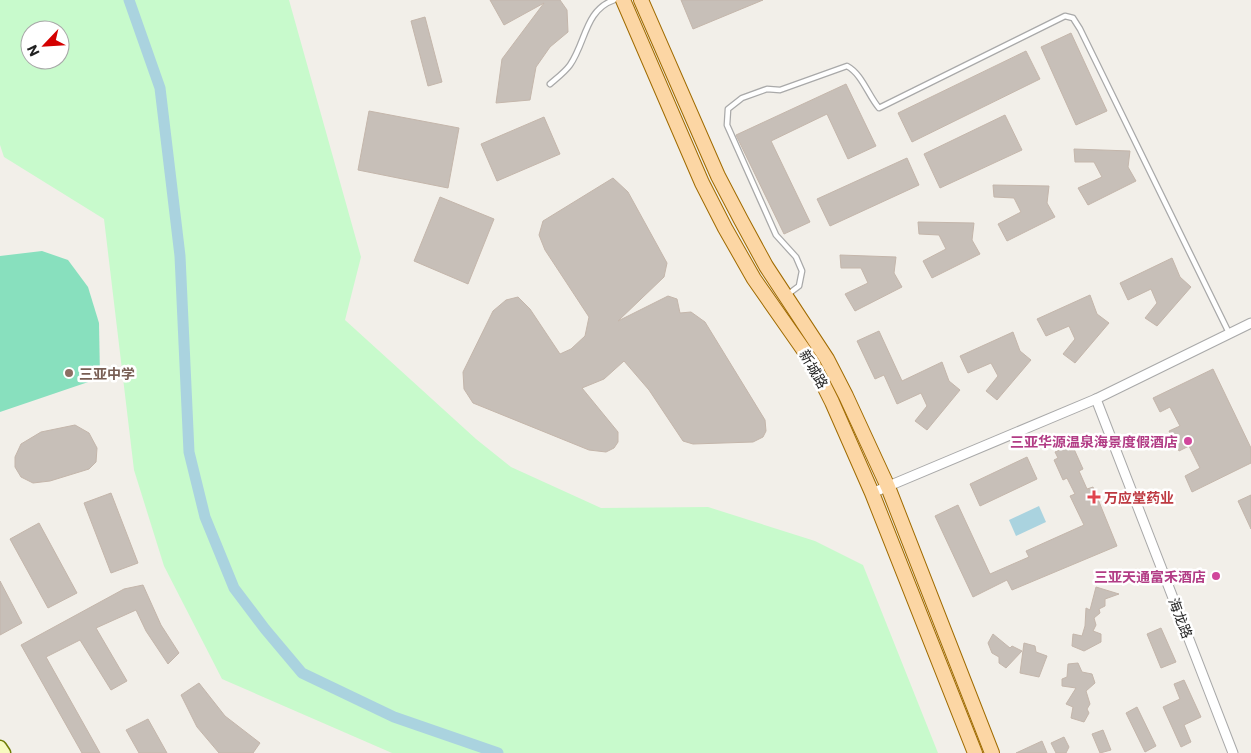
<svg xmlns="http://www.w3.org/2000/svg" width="1251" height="753" font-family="Commissioner,'Noto Sans SC',sans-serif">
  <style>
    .park { fill: #c8facc; fill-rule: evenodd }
    .pitch { fill: #88e0be }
    .water { fill: #aad3df }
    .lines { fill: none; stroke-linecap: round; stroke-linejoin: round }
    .canal { stroke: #aad3df; stroke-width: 11 }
    .building { fill: #c7bfb8; stroke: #c4b6ab }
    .lane-casing { stroke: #a9a9a9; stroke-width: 7 }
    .street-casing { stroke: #a9a9a9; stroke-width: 11 }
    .secondary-casing { stroke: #707d05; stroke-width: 15 }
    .primary-casing { stroke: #a06b00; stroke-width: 16 }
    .lane { stroke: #fff; stroke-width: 4.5 }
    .street { stroke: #fff; stroke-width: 9 }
    .secondary { stroke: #f7fabf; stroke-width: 12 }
    .primary { stroke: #fcd6a4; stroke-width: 14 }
    .education-dot { fill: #8d6e63; stroke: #fff; stroke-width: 2 }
    .hotel-dot { fill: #d1479c; stroke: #fff; stroke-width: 2 }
    .health-dot { fill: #e0444e; stroke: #fff; stroke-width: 2 }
    .labels { text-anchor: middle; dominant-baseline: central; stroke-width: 5; stroke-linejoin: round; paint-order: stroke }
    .street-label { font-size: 14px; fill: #222; stroke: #fff }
    .education-label { font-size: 14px; font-weight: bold; fill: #785e54; stroke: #fff; text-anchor: start }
    .hotel-label { font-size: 14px; font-weight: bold; fill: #b23c85; stroke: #fff; text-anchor: end }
    .health-label { font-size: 14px; font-weight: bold; fill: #be3a42; stroke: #fff; text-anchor: start }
  </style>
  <rect width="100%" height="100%" fill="#f2efe9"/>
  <!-- park -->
  <path class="park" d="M0,0H289L361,257L345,320L476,439L511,467L601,508L708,507L815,541L863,565L938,753H392L222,679L164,566L134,470L104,219L4,157L0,145ZM30,30H60V60H30Z"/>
  <!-- pitch -->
  <path class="pitch" d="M42,251L68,260L88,287L99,323L100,378L0,412V256Z"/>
  <!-- water -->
  <path class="water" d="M1039,506L1046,522L1016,536L1009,520Z"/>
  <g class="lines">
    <!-- canal -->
    <path class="canal" d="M129,0L160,88L180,256L189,452L205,517L234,588L265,629L302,673L394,717L498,753"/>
  </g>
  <!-- building -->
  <g class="building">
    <path d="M490,0H560L567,10L568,32L550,47L536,67L530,100L496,103L502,59L544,3L504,25Z"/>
    <path d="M681,0H763L693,29Z"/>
    <path d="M425,17L442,82L428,86L411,21Z"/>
    <path d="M1071,33L1107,111L1076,125L1041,47Z"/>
    <path d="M1026,51L1040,79L912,142L898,113Z"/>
    <path d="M846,84L876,146L848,159L827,114L771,141L810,222L784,234L736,135Z"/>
    <path d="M369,111L459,128L448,188L358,170Z"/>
    <path d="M1005,115L1022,150L940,188L924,154Z"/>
    <path d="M544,117L560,154L497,181L481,144Z"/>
    <path d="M1074,149L1130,151L1128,167L1136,181L1088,205L1078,188L1102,177L1094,162H1075Z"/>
    <path d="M907,158L919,185L830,226L817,199Z"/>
    <path d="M613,178L628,192L667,263L664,277L618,321L668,296L677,299L680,313L691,312L705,322L765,420L766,431L763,437L753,442L693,444L683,441L649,390L624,361L604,379L582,388L618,432V442L614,448L606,452L589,450L473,403L464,389L463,372L493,311L506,300L518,297L530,309L560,354L571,349L585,336L589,317L545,250L539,235L543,221Z"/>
    <path d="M993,185L1049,186L1047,203L1055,217L1007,241L998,224L1021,212L1014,198L994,197Z"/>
    <path d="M440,197L494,219L468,284L414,261Z"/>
    <path d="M918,222L974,223L972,240L980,254L932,278L923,261L946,249L939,235L919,234Z"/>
    <path d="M840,255L896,257L894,273L902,287L855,311L845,294L868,283L861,268H841Z"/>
    <path d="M1172,258L1180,277L1191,287L1157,326L1145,318L1157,303L1151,289L1128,300L1120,283Z"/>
    <path d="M1090,295L1097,314L1109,323L1075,363L1063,354L1075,339L1069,326L1046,336L1037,319Z"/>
    <path d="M879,331L902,381L942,362L949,381L960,390L927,430L915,421L927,406L921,393L897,404L884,375L875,379L857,341Z"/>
    <path d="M1013,332L1020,351L1031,360L997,400L986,391L998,376L991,363L968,373L960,356Z"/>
    <path d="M1213,369L1251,448V463L1192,492L1185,476L1200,468L1189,446L1179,451L1169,431L1180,426L1170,407L1160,412L1153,398Z"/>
    <path d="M75,425L89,433L97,448L96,462L89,469L50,481L33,483L21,477L15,467V457L21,444L41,432Z"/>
    <path d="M1068,446L1070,451L1074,449L1083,469L1079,471L1087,489L1093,487L1117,546L1012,590L1007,580L973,597L935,516L958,505L990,574L1029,557L1026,551L1084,525L1070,496L1075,494L1067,478L1063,480L1054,460L1058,458L1055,452Z"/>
    <path d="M1027,457L1037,479L980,506L970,484Z"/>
    <path d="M111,493L138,563L111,573L84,503Z"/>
    <path d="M1251,495V529L1238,501Z"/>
    <path d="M39,523L77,593L48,608L10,539Z"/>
    <path d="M0,581L22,623L0,635Z"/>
    <path d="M143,585L161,625L179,653L168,664L146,631L136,610L96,628L127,681L111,690L80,640L46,657L100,753H82L21,645L124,589Z"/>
    <path d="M1096,587L1119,594L1105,599V606L1099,609L1100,613L1094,618L1096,625L1093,631L1101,634V642L1084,651L1072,646L1073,634L1082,636L1085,626L1086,608L1090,610Z"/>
    <path d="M1161,628L1176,662L1161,668L1147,634Z"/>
    <path d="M993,634L1010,648L1012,646L1022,651L1006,668L999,663V657L992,653L988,643Z"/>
    <path d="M1024,643L1035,646L1036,652L1047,656L1039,677L1020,673Z"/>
    <path d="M1078,663L1082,672L1092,674L1095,683L1086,691L1090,704L1087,709L1089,713L1084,722L1071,718L1073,707L1066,704L1076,688L1062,686V679L1067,677L1068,664Z"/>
    <path d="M1184,680L1201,717L1184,725L1191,742L1181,747L1163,707L1180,699L1174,684Z"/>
    <path d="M199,683L225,716L260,743L253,753H219L197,727L181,695Z"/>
    <path d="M1137,707L1156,746L1145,752L1126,713Z"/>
    <path d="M148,719L167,753H139L126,730Z"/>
    <path d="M1103,730L1111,750L1100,753L1092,734Z"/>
    <path d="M1064,737L1069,747L1066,753H1056L1051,743Z"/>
    <path d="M1042,741L1047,753H1016Z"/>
  </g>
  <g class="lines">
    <!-- lane casing -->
    <g class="lane-casing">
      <g id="lane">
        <path d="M550,84C557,78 565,72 570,65C586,42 585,10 614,0"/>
        <path d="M787,295L799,286L802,271L796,257L776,235L727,125L728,109L742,98L767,89L780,90L847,66C862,74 868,95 879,108L1065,16L1073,18L1080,29L1229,333"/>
      </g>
    </g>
    <!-- street casing -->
    <g class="street-casing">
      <g id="street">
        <path d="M1096,399L1233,753"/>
        <path d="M872,493L1096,399L1251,323"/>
      </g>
    </g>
    <!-- secondary casing -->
    <g class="secondary-casing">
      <path id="secondary" d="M0,747L4,753"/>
    </g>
    <!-- primary casing -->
    <g class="primary-casing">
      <g id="primary">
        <path d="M623,0L702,183L725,228L754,279L812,362L832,402L872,493L975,753"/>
        <path d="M641,0L718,176L741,220L766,266L827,359L846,396L888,487L992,753"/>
      </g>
    </g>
    <!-- lane -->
    <use href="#lane" class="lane"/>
    <!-- street -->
    <use href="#street" class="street"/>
    <!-- secondary -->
    <use href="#secondary" class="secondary"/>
    <!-- primary -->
    <use href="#primary" class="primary"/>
  </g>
  <!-- markers -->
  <circle class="education-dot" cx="69" cy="373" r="5"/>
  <g class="hotel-dot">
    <circle cx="1188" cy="441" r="5"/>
    <circle cx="1216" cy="576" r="5"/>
  </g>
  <path class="health-dot" d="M1091.5 489.5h5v5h5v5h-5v5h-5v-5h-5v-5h5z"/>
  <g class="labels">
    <!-- street labels -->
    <g class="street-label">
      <text transform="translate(814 369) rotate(60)">新城路</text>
      <text transform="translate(1181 618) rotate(69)">海龙路</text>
    </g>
    <!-- education labels -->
    <g class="education-label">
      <text x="79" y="373">三亚中学</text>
    </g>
    <!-- hotel labels -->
    <g class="hotel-label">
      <text x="1178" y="441">三亚华源温泉海景度假酒店</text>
      <text x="1206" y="576">三亚天通富禾酒店</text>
    </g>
    <!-- health labels -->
    <g class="health-label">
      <text x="1104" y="497">万应堂药业</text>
    </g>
  </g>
  <!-- north arrow -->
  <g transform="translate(45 45) rotate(245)"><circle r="24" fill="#ffffff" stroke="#a7a7a7"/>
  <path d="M0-4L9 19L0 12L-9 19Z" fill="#d40000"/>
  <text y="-8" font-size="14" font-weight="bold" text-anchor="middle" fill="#222222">N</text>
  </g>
</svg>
